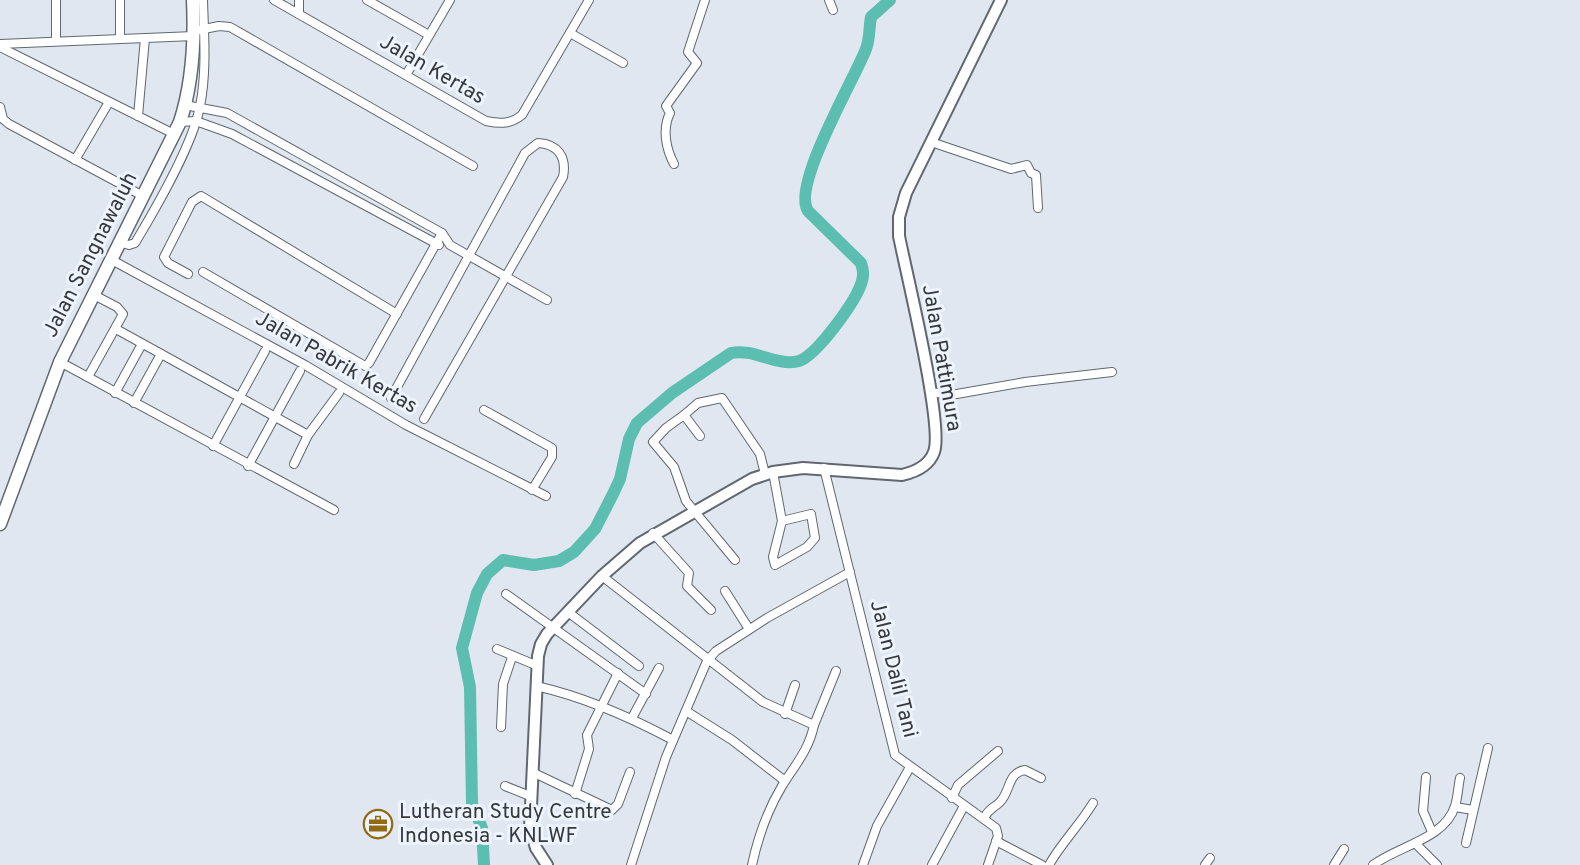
<svg xmlns="http://www.w3.org/2000/svg" width="1580" height="865" font-family="Overpass,sans-serif">
  <style>
    .lines { fill: none; stroke-linecap: round; stroke-linejoin: round }
    .river { stroke: #5bbeb1; stroke-width: 12 }
    .street-casing { stroke: #61676f; stroke-width: 10 }
    .secondary-casing { stroke: #61676f; stroke-width: 14 }
    .primary-casing { stroke: #61676f; stroke-width: 15 }
    .street { stroke: #fff; stroke-width: 8 }
    .secondary { stroke: #fff; stroke-width: 10 }
    .primary { stroke: #fff; stroke-width: 12 }
    .labels { text-anchor: middle; dominant-baseline: central; stroke-width: 6; stroke-linejoin: round; paint-order: stroke }
    .street-label { font-size: 21px; fill: #36383c; stroke: #edf4fd }
    .poi-label { font-size: 21px; fill: #36383c; stroke: #edf4fd; text-anchor: start }
  </style>
  <rect width="100%" height="100%" fill="#e0e7f0"/>
  <g class="lines">
    <!-- river -->
    <path class="river" d="M484,865L482,828L472,804L470,687L462,648L477,593L487,574L503,560L534,565L559,561L574,552L595,529L612,496L620,479L629,439L637,423L672,393L731,353C754,348 777,367 799,361C817,355 857,300 862,281C864,274 863,270 861,263L808,211C791,186 855,78 866,49C870,39 869,27 871,17L890,0"/>
    <!-- street casing -->
    <g class="street-casing">
      <g id="street">
        <path d="M56,0V41"/>
        <path d="M274,0L486,121C501,124 511,124 522,115L589,0"/>
        <path d="M367,0L429,35"/>
        <path d="M829,0L833,10"/>
        <path d="M299,14V0"/>
        <path d="M194,31L219,26L230,27L473,166"/>
        <path d="M570,33L623,63"/>
        <path d="M120,39V0"/>
        <path d="M0,44L194,36"/>
        <path d="M0,47L174,134"/>
        <path d="M406,75L450,0"/>
        <path d="M185,105L227,113L442,233L450,245L547,300"/>
        <path d="M0,107L3,119L9,124L143,196"/>
        <path d="M138,116L145,38"/>
        <path d="M180,122L196,121L232,134L439,245"/>
        <path d="M931,142L1011,169L1027,165L1031,173L1036,175L1038,208"/>
        <path d="M75,160L109,102"/>
        <path d="M674,164C666,149 662,129 670,113L666,106L697,63L688,52L705,0"/>
        <path d="M118,242L129,245L135,243C156,208 193,145 200,106C207,72 204,34 203,0"/>
        <path d="M110,259L305,365L406,425L546,496"/>
        <path d="M203,272L365,366L369,363L442,233"/>
        <path d="M188,274L168,263L164,257L192,202L201,196L397,314"/>
        <path d="M116,329L308,435L339,393"/>
        <path d="M60,362L334,510"/>
        <path d="M88,377L123,314L117,307L92,294"/>
        <path d="M930,392L951,395L1025,382L1112,372"/>
        <path d="M115,393L142,344"/>
        <path d="M391,398L525,153L538,143C558,144 567,157 563,177L424,419"/>
        <path d="M134,403L161,354"/>
        <path d="M484,410L552,448V457L532,490"/>
        <path d="M684,415L698,403L722,398L760,454L765,474"/>
        <path d="M700,436L684,415L666,428L653,442L674,467L686,501L735,560"/>
        <path d="M213,446L265,351"/>
        <path d="M294,464L308,435"/>
        <path d="M248,466L300,371"/>
        <path d="M824,468L895,755L996,828L998,836L988,865"/>
        <path d="M773,472L782,521L773,557L775,565L807,547L815,538L811,514L782,521"/>
        <path d="M653,533L689,573L687,586L711,610"/>
        <path d="M602,576L763,702L814,725C809,750 795,765 782,786C767,811 758,837 752,865"/>
        <path d="M725,591L749,629"/>
        <path d="M506,594L646,694"/>
        <path d="M568,612L639,666"/>
        <path d="M497,649L538,666"/>
        <path d="M536,686C585,697 630,717 673,740"/>
        <path d="M686,711L732,740L785,781"/>
        <path d="M785,714L795,685"/>
        <path d="M632,718L659,668"/>
        <path d="M814,725L836,671"/>
        <path d="M501,727L503,684L512,657"/>
        <path d="M532,772L612,810L618,804L630,772"/>
        <path d="M1426,777L1423,811L1432,832"/>
        <path d="M505,786L530,796"/>
        <path d="M575,794L589,749L587,735L618,673"/>
        <path d="M952,798L958,785L998,751"/>
        <path d="M1455,807L1473,810"/>
        <path d="M984,818C990,807 993,809 1000,802C1011,791 1007,773 1025,770L1041,778"/>
        <path d="M996,841L1042,865"/>
        <path d="M1415,843L1437,865"/>
        <path d="M1466,843L1488,748"/>
        <path d="M631,865L666,757L707,661L716,651L767,618L850,572"/>
        <path d="M863,865L877,826L910,767"/>
        <path d="M932,865L964,806"/>
        <path d="M1049,865C1062,842 1079,826 1093,803"/>
        <path d="M1205,865L1210,858"/>
        <path d="M1334,865L1344,849"/>
        <path d="M1373,865C1398,846 1445,839 1455,806C1458,797 1458,787 1460,778"/>
      </g>
    </g>
    <!-- secondary casing -->
    <g class="secondary-casing">
      <path id="secondary" d="M547,865L536,848L530,828L538,656L541,644L547,634L602,576L640,543L752,479L773,472L803,468L902,475C915,472 929,466 934,452C944,426 906,272 899,236V217L906,193L1001,0"/>
    </g>
    <!-- primary casing -->
    <g class="primary-casing">
      <path id="primary" d="M0,524L60,362L180,122C193,82 195,42 193,0"/>
    </g>
    <!-- street -->
    <use href="#street" class="street"/>
    <!-- secondary -->
    <use href="#secondary" class="secondary"/>
    <!-- primary -->
    <use href="#primary" class="primary"/>
  </g>
  <!-- icons -->
  <defs>
    <g id="office-ring" transform="scale(1.5)"><circle r="9.5" fill="#edf4fd" stroke="#936a14" stroke-width="1.5"/><path d="M-6-3h4V-5.5h4V-3h4V5H-6ZM-1-4.5V-3h2v-1.5ZM-6 0V1H6V0Z" fill="#936a14"/></g>
  </defs>
  <g fill-rule="evenodd">
    <use href="#office-ring" x="378" y="824"/>
  </g>
  <g class="labels">
    <!-- street labels -->
    <g class="street-label">
      <text transform="translate(432 70) rotate(30)">Jalan Kertas</text>
      <text transform="translate(91 255) rotate(-63)">Jalan Sangnawaluh</text>
      <text transform="translate(941 358) rotate(80)">Jalan Pattimura</text>
      <text transform="translate(336 363) rotate(30)">Jalan Pabrik Kertas</text>
      <text transform="translate(893 669) rotate(76)">Jalan Dalil Tani</text>
    </g>
    <!-- poi labels -->
    <g class="poi-label">
      <text x="399" y="812">Lutheran Study Centre<tspan x="399" dy="24">Indonesia - KNLWF</tspan></text>
    </g>
  </g>
</svg>
